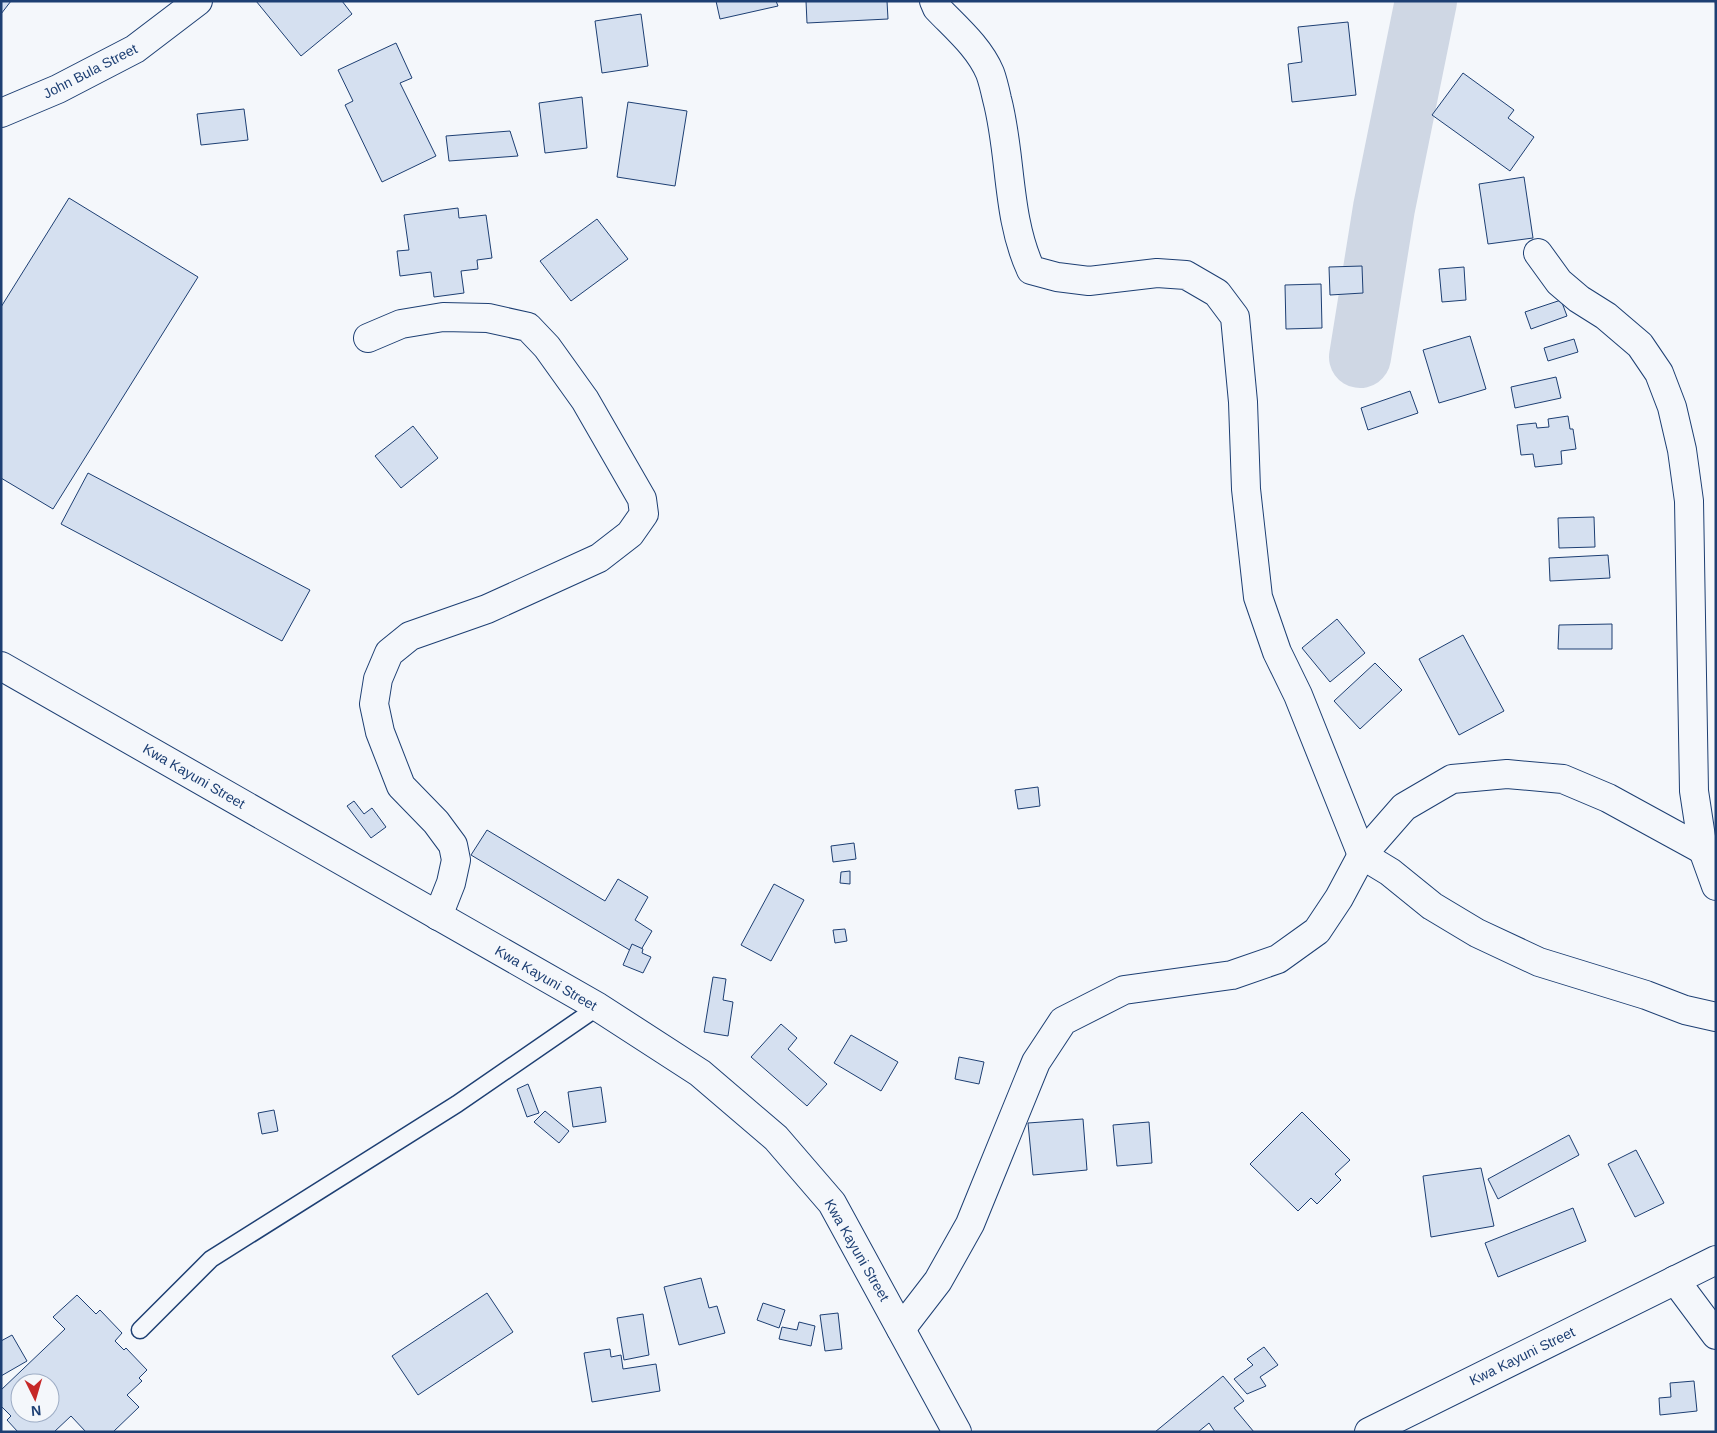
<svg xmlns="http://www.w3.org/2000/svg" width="1717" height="1433" font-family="Arial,sans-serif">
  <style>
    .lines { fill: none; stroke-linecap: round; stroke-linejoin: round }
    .river { stroke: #cfd7e4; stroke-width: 62 }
    .building { fill: #d5e0f0; stroke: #1d3f73; fill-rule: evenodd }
    .service-casing { stroke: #1d3f73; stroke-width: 19 }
    .minor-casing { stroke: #1d3f73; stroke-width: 30 }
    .tertiary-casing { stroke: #1d3f73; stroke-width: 30 }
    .service { stroke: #f4f7fb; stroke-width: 16 }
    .minor { stroke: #f4f7fb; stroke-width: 28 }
    .tertiary { stroke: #f4f7fb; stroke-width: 28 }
    .power { stroke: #c62828; stroke-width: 1; stroke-dasharray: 18 4 2.5 4; stroke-linecap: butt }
    .labels { text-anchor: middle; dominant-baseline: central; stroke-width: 4; stroke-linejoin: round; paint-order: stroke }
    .street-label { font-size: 14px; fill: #1d3f73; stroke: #f4f7fb }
  </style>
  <rect width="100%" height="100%" fill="#f4f7fb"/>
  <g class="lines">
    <!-- river -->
    <path class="river" d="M1360,357L1384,208L1426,1"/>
  </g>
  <!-- building -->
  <g class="building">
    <path d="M1,1H11L1,14Z"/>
    <path d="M256,1H342L352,14L301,56Z"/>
    <path d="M716,1H776L778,6L720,19Z"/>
    <path d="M806,1H887L888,19L807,23Z"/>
    <path d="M641,14L648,66L602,73L595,21Z"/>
    <path d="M1348,22L1356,95L1292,102L1288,64L1302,62L1298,27Z"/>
    <path d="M396,43L412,78L400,83L436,156L382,182L345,105L353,101L338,70Z"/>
    <path d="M1463,73L1514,110L1508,118L1534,137L1510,171L1432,115Z"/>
    <path d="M582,97L587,148L545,153L539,103Z"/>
    <path d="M628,102L687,111L675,186L617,177Z"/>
    <path d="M244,109L248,140L201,145L197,114Z"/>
    <path d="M510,131L518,156L449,161L446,136Z"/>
    <path d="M1524,177L1533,238L1488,244L1479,184Z"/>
    <path d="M69,198L198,277L53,509L1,478V307Z"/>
    <path d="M458,208L459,218L486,215L492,258L477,260L478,269L461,271L464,293L434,297L431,272L400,276L397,251L409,250L404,215Z"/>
    <path d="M597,219L628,259L571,301L540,261Z"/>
    <path d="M1362,266L1363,293L1330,295L1329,267Z"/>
    <path d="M1464,267L1466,300L1442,302L1439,269Z"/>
    <path d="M1321,284L1322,328L1286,329L1285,285Z"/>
    <path d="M1561,300L1567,316L1531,329L1525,312Z"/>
    <path d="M1470,336L1486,389L1439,403L1423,350Z"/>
    <path d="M1574,339L1578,352L1548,361L1544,348Z"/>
    <path d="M1556,377L1561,398L1515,408L1511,387Z"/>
    <path d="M1410,391L1418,413L1368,430L1361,408Z"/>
    <path d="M1568,416L1570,429H1573L1576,449L1561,451L1562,464L1535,467L1533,454L1521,455L1517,425L1536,423L1537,428L1549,427L1548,419Z"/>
    <path d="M413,426L438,458L401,488L375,456Z"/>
    <path d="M88,473L310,590L282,641L61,524Z"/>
    <path d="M1594,517L1595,547L1559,548L1558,518Z"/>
    <path d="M1608,555L1610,578L1550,581L1549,558Z"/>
    <path d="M1337,619L1365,653L1330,682L1302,648Z"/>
    <path d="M1612,624V649H1558L1559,625Z"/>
    <path d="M1463,635L1504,711L1459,735L1419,659Z"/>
    <path d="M1375,663L1402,690L1360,729L1334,701Z"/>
    <path d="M1038,787L1040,806L1018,809L1015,790Z"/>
    <path d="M354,801L364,814L372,808L386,827L371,838L347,806Z"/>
    <path d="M487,830L605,901L618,879L648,897L635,920L652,931L638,955L471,855Z"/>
    <path d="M854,843L856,859L833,862L831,846Z"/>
    <path d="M850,871V884L840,883L841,872Z"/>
    <path d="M774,884L804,900L771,961L741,945Z"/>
    <path d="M845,929L847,941L835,943L833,930Z"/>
    <path d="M632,944L643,949L642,953L651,957L643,973L623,965Z"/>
    <path d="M713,977L726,979L723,1000L733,1002L728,1036L704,1032Z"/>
    <path d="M781,1024L797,1038L788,1049L827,1084L807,1106L751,1057Z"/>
    <path d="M851,1035L898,1062L881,1091L834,1063Z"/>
    <path d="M959,1057L984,1062L979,1084L955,1079Z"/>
    <path d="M528,1084L539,1113L527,1117L517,1089Z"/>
    <path d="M601,1087L606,1122L573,1127L568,1092Z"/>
    <path d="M274,1110L278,1131L262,1134L258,1113Z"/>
    <path d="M545,1111L569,1131L559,1143L534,1122Z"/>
    <path d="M1302,1112L1350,1160L1335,1174L1341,1180L1317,1204L1311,1198L1298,1211L1250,1164Z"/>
    <path d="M1083,1119L1087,1170L1033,1175L1028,1123Z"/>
    <path d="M1149,1122L1152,1163L1117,1166L1113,1125Z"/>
    <path d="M1569,1135L1579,1155L1498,1199L1488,1179Z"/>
    <path d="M1636,1150L1664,1203L1635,1217L1608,1164Z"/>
    <path d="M1481,1168L1494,1226L1431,1237L1423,1176Z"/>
    <path d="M1573,1208L1586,1241L1498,1277L1485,1243Z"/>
    <path d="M701,1278L709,1308L717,1306L725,1333L679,1345L664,1287Z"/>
    <path d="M487,1293L513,1332L418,1395L392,1356Z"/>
    <path d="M77,1295L96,1314L100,1310L122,1333L115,1341L124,1350L126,1348L147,1370L139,1378L142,1381L127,1395L139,1407L113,1432H86L71,1416L54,1432H18L7,1420L11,1416L1,1406V1390L65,1329L53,1317ZM20,1383H50V1413H20Z"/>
    <path d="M763,1303L785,1310L779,1328L757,1320Z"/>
    <path d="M838,1313L842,1349L825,1351L820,1315Z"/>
    <path d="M643,1314L649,1355L624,1360L617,1318Z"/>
    <path d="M799,1322L815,1326L811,1346L779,1339L782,1327L797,1330Z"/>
    <path d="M12,1335L27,1361L1,1376V1341Z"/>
    <path d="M1264,1347L1278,1365L1260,1377L1266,1386L1247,1394L1234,1379L1253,1365L1247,1359Z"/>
    <path d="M610,1349L611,1357L621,1355L623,1369L656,1364L660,1391L592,1402L584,1353Z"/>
    <path d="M1223,1376L1244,1401L1234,1408L1254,1432H1215L1209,1423L1198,1432H1155Z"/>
    <path d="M1694,1381L1697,1411L1660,1415L1659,1398L1671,1397L1670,1383Z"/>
  </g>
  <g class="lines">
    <!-- service casing -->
    <g class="service-casing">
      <path id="service" d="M140,1330L211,1259L457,1104L598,1007"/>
    </g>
    <!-- minor casing -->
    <g class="minor-casing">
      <g id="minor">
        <path d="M934,1L937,8C956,28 979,47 990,73C993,81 995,90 997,99C1012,156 1006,216 1031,270L1057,277L1089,281L1157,273L1186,275L1217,293L1235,317L1243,402L1246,489L1258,597L1277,652L1298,695L1362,855L1390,872L1432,906L1477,933L1539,962L1646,995L1685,1010L1716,1017"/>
        <path d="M1,113L58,89L135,49L198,1"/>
        <path d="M1538,253L1559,282L1579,299L1606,316L1640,345L1659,373L1672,407L1682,450L1689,501L1694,791L1703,850L1716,886"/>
        <path d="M368,338L401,324L443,317L488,318L528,327L547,347L585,400L642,499L644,514L630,534L599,558L487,609L410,636L389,653L378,679L374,704L380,732L401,786L436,822L453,845L456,860L451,883L438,916"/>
        <path d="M1675,1280L1716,1335"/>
        <path d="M901,1329L938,1281L970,1224L1036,1062L1063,1021L1124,990L1232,975L1278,959L1317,931L1339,898L1362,855L1404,807L1452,779L1507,774L1563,779L1608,798L1703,850"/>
      </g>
    </g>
    <!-- tertiary casing -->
    <g class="tertiary-casing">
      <g id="tertiary">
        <path d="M1,666L598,1007L700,1073L776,1138L832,1203L957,1432"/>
        <path d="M1369,1432L1716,1260"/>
      </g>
    </g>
    <!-- service -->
    <use href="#service" class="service"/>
    <!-- minor -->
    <use href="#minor" class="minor"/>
    <!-- tertiary -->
    <use href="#tertiary" class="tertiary"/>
    <!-- power -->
    <path class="power" d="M1715,1L1716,9"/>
  </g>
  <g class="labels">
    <!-- street labels -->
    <g class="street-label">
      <text transform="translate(90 71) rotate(-27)">John Bula Street</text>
      <text transform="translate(194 776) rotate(30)">Kwa Kayuni Street</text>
      <text transform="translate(546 978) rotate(30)">Kwa Kayuni Street</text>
      <text transform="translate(857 1250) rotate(60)">Kwa Kayuni Street</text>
      <text transform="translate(1522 1356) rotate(-26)">Kwa Kayuni Street</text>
    </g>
  </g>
  <!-- border -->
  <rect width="1717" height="1433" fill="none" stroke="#1d3f73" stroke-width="5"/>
  <!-- north arrow -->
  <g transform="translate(35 1398) rotate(175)"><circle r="24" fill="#f4f7fb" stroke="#9eadc5"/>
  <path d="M0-4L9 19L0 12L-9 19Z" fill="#c62828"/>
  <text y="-8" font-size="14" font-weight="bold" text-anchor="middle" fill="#1d3f73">N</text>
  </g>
</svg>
